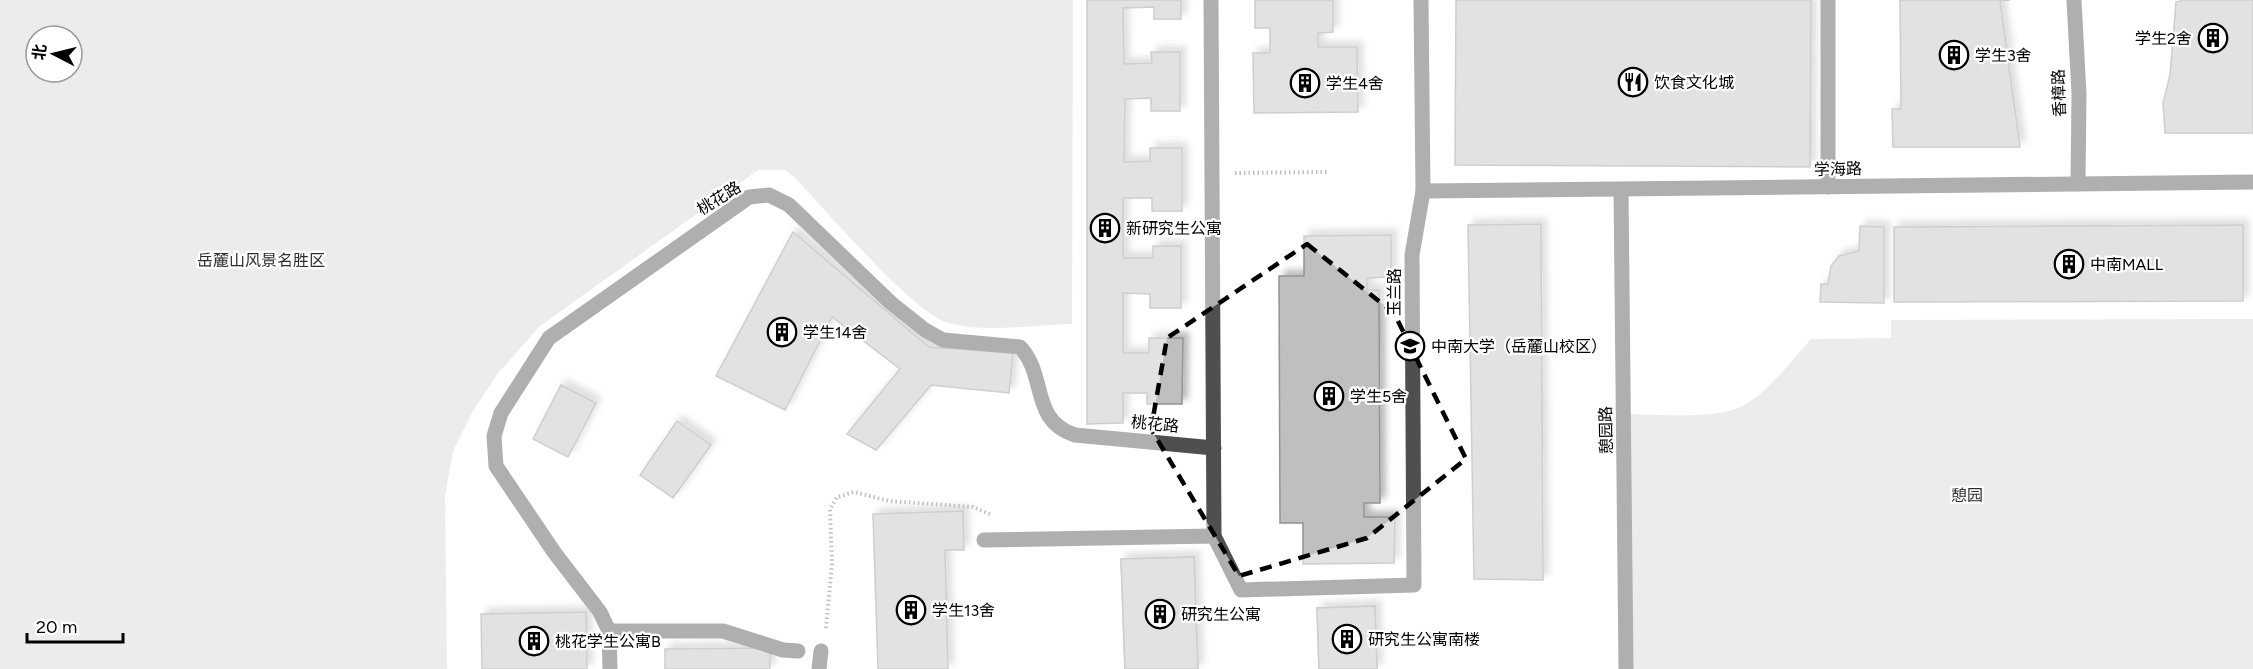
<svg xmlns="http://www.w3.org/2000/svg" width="2253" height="669" font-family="Figtree,'Noto Sans SC',sans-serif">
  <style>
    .green { fill: #d6d6d6; fill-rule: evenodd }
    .building { fill: #bfbfbf; stroke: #939393; stroke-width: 1.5; filter: url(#shadow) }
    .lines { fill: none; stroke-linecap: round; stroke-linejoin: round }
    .path { stroke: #717171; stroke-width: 4; stroke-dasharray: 1.5 3; stroke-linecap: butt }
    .minor { stroke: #4f4f4f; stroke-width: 15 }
    .marked { fill: none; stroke: #000; stroke-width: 4.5; stroke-dasharray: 12 8; stroke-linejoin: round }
    .labels { text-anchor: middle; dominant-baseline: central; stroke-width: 4.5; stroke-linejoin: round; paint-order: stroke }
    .poi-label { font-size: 16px; fill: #000; stroke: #fff; text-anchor: start }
    .street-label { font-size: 16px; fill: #000; stroke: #fff }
    .park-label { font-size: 16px; fill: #2d2d2d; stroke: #fff }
  </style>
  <defs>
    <filter id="shadow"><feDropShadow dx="5.5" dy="-5.5" stdDeviation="3" flood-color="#0004"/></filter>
  </defs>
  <rect width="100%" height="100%" fill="#fff"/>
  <!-- green -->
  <g class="green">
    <path d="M0,0H1073L1072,324C1033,325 986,333 948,323C913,313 825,209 795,178L785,170H758L540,326L499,372L473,411L453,451L445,496L447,669H0ZM36,36H72V72H36Z"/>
    <path d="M2253,319V669H1626L1624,414C1657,414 1711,420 1740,407C1763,398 1794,358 1811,339L1891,338V320Z"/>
  </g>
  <!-- building -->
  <g class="building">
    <path d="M1087,0H1181V19H1154V7L1123,8L1124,64L1152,63L1151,52H1180V111H1151V98L1125,99L1124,162L1150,161V148H1182V211H1152V198H1123V258H1153V246H1181V308H1150V294L1123,293V353H1149V338H1183L1182,404H1147V393H1123V423L1087,424Z"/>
    <path d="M1255,0H1333V32L1318,33V47H1357L1358,112L1254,113L1253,53H1270V28H1255Z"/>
    <path d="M1456,0H1811L1810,167L1455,165Z"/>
    <path d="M1900,0H2010L2000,1L2020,147H1893L1892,109H1901Z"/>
    <path d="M2184,0H2253V133H2165L2163,103L2170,75L2176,2Z"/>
    <path d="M1541,224L1543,580L1474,579L1468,225Z"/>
    <path d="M2243,225V301L1894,302V227Z"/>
    <path d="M1860,226L1884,227V303L1820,302L1821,284H1828L1831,266L1839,256L1859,251Z"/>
    <path d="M793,232L929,347L1013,353L1009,393L931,385L876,450L847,434L900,369L832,317L785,410L716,376Z"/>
    <path d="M1391,235V277L1367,278V290H1379L1380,503H1364V517H1395L1394,563L1303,564V523H1280L1279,276H1304V236Z"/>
    <path d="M561,385L596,403L568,457L533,439Z"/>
    <path d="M677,421L711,445L673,498L640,475Z"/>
    <path d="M963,511L964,550H945L948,669H878L873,514Z"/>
    <path d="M1194,557L1198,669H1125L1121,559Z"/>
    <path d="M1194,557L1198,669H1125L1121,559Z"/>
    <path d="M1375,606L1377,669H1319L1317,608Z"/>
    <path d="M1375,606L1377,669H1319L1317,608Z"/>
    <path d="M586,612L587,669H482L481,614Z"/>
    <path d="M770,648V669H665V649Z"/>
  </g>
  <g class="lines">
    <!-- path -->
    <g class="path">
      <path d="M1235,173L1327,172"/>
      <path d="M826,628L832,564L830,509L837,497L854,492L889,501L973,507L992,515"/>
    </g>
    <!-- minor -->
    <g class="minor">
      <path d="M1211,0L1214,536"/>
      <path d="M2074,0L2079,94L2078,184"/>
      <path d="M1828,187V0"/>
      <path d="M1621,190L1626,669"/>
      <path d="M1423,191L2253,182"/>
      <path d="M984,540L1214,536L1241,590L1414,585L1412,255L1423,191L1421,0"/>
      <path d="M609,631H723L783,650L798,651"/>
      <path d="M610,669L609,631L600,612L554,552L496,466L494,436L501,413L549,338L749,197L769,195L789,205L891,303L925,330L943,340L1020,347C1047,375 1030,421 1075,435L1214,448"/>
      <path d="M819,669L821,651"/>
    </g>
  </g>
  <!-- marked area -->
  <path d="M0 0H2253V669H0ZM1307,244L1394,313L1466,459L1367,538L1239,576L1151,429L1167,338Z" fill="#fff" fill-opacity=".55" fill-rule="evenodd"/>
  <path class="marked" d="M1307,244L1394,313L1466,459L1367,538L1239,576L1151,429L1167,338Z"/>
  <!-- icons -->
  <defs>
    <g id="building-ring" transform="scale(1.5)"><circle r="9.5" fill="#fff" stroke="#000" stroke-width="1.5"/><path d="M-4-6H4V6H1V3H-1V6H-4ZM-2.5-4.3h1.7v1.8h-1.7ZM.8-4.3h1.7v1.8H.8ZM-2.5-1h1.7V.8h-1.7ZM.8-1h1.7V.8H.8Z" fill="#000"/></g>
    <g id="restaurant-ring" transform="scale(1.5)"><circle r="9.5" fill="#fff" stroke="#000" stroke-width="1.5"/><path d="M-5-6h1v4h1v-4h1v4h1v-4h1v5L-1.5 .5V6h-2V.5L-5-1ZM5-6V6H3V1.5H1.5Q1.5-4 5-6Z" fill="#000"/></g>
    <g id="university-ring" transform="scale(1.5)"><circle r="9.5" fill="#fff" stroke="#000" stroke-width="1.5"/><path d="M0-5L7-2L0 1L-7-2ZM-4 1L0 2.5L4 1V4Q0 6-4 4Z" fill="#000"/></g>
  </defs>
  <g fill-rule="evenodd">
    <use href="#building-ring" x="2213" y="38"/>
    <use href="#building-ring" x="1954" y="55"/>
    <use href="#restaurant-ring" x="1633" y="82"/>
    <use href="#building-ring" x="1305" y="83"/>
    <use href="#building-ring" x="1105" y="228"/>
    <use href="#building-ring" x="2069" y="264"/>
    <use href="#building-ring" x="782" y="332"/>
    <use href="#university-ring" x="1410" y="346"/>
    <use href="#building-ring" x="1329" y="396"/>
    <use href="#building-ring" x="911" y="610"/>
    <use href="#building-ring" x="1160" y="614"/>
    <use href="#building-ring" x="1347" y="639"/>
    <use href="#building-ring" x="534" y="641"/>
  </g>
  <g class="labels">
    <!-- poi labels -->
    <g class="poi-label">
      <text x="2192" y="38" text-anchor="end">学生2舍</text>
      <text x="1975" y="55">学生3舍</text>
      <text x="1654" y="82">饮食文化城</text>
      <text x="1326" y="83">学生4舍</text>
      <text x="1126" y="228">新研究生公寓</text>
      <text x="2090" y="264">中南MALL</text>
      <text x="803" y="332">学生14舍</text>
      <text x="1431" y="346">中南大学（岳麓山校区）</text>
      <text x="1350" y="396">学生5舍</text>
      <text x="932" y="610">学生13舍</text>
      <text x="1181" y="614">研究生公寓</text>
      <text x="1368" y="639">研究生公寓南楼</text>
      <text x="555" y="641">桃花学生公寓B</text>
    </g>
    <!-- street labels -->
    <g class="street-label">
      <text transform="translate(2059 93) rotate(-92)">香樟路</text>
      <text transform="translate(1838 169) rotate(-1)">学海路</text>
      <text transform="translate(719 198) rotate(-32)">桃花路</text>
      <text transform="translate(1394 292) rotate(-90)">玉兰路</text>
      <text transform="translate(1155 424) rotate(6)">桃花路</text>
      <text transform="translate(1606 430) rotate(-91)">憩园路</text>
    </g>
    <!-- park labels -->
    <g class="park-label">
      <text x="261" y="260">岳麓山风景名胜区</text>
      <text x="1967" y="495">憩园</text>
    </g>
  </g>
  <!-- north arrow -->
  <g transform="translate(54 54) rotate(277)"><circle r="28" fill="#ffffff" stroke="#999999" stroke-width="1.5"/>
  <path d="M0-4.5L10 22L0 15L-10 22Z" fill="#000000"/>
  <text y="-9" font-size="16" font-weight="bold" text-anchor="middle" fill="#000000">北</text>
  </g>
  <!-- scale -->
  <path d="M27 633v9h96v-9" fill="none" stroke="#000000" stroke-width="3"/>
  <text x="36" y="633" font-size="18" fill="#000000" stroke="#ffffff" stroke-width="4.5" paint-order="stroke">20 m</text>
</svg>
